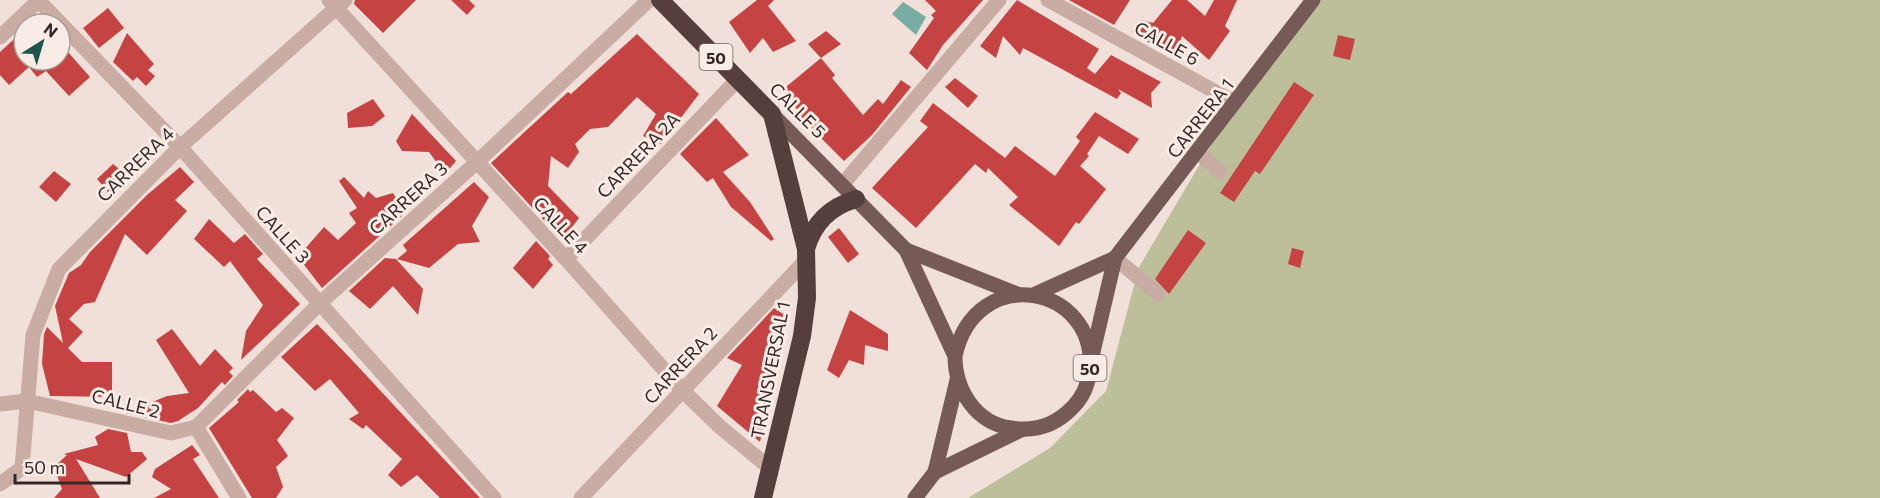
<svg xmlns="http://www.w3.org/2000/svg" width="1880" height="498" font-family="Commissioner,sans-serif">
  <style>
    .green { fill: #bcbf99 }
    .water { fill: #78ada3 }
    .building { fill: #c54443 }
    .lines { fill: none; stroke-linecap: round; stroke-linejoin: round }
    .street { stroke: #c9ada5; stroke-width: 15 }
    .primary { stroke: #765a57; stroke-width: 15 }
    .highway { stroke: #553f3d; stroke-width: 18 }
    .labels { text-anchor: middle; dominant-baseline: central; stroke-width: 6; stroke-linejoin: round; paint-order: stroke }
    .shield { fill: #f9ebe5; stroke: #6f625f; stroke-width: 1.5 }
    .shield-label { font-size: 16px; font-weight: bold; fill: #342726 }
    .street-label { font-size: 18px; fill: #342726; stroke: #f9ebe5 }
  </style>
  <rect width="100%" height="100%" fill="#f1e0d9"/>
  <!-- green -->
  <path class="green" d="M1313,0H1880V498H968L1050,448L1106,391L1139,267L1236,103Z"/>
  <!-- water -->
  <path class="water" d="M903,2L926,17L916,35L892,14Z"/>
  <!-- building -->
  <g class="building">
    <path d="M355,0H416L383,33L354,4Z"/>
    <path d="M451,0H469L475,6L467,15Z"/>
    <path d="M757,0H774L768,6L796,41L773,52L763,38L750,53L729,22Z"/>
    <path d="M925,0H983L943,45L927,70L909,53L934,18L931,15L936,11Z"/>
    <path d="M1017,0L1099,49L1087,68L1095,74L1111,55L1161,82L1151,93L1152,108L1118,89L1121,93L1117,99L1023,48L1020,55L1003,36L996,58L980,46Z"/>
    <path d="M1069,0H1130L1114,25Z"/>
    <path d="M1172,0H1187L1205,16L1214,0H1237L1225,26L1230,31L1209,60L1182,36L1174,58L1132,32L1142,20L1153,23Z"/>
    <path d="M108,8L124,28L99,48L83,28Z"/>
    <path d="M24,30V60H60V43L90,77L69,96L46,71L37,77L29,67L9,85L0,75V52Z"/>
    <path d="M826,31L841,44L821,58L808,44Z"/>
    <path d="M127,33L154,64L148,70L155,76L146,86L137,77L133,81L113,62Z"/>
    <path d="M637,34L699,94L661,144L643,136L656,114L637,97L608,127L590,129L575,144L579,152L568,168L551,156L548,186L579,218L562,240L491,163L568,92L571,94Z"/>
    <path d="M1338,35L1355,39L1350,60L1333,56Z"/>
    <path d="M821,58L835,75L832,78L863,115L878,99L883,104L901,80L911,87L872,135L844,161L800,117L802,115L781,91Z"/>
    <path d="M955,78L978,96L968,108L945,87Z"/>
    <path d="M1294,82L1314,95L1260,174L1255,171L1234,202L1220,193Z"/>
    <path d="M373,99L385,116L372,126L348,128L347,113Z"/>
    <path d="M933,103L1005,158L1015,146L1055,176L1080,141L1076,137L1095,112L1139,139L1128,154L1099,136L1087,154L1089,156L1080,166L1106,189L1079,224L1076,222L1059,246L1009,205L1018,197L988,168L986,173L975,164L916,228L872,188L928,127L920,121Z"/>
    <path d="M412,114L456,161L445,174L429,152L402,151L396,141Z"/>
    <path d="M716,118L749,155L723,172L750,202L774,239L771,241L731,207L713,178L707,182L680,154Z"/>
    <path d="M113,164L127,175L108,192L97,179Z"/>
    <path d="M180,167L194,182L175,200L187,211L147,255L125,234L95,302L84,304L69,319L83,332L68,348L82,362H112V397L50,396L42,364L44,334L47,327L63,343L55,306L69,273L81,265L90,252L147,195Z"/>
    <path d="M54,171L71,184L56,202L39,187Z"/>
    <path d="M344,177L364,198L368,191L376,198L393,193L405,213L322,288L298,257L324,227L338,240L356,223L349,213L357,208L339,181Z"/>
    <path d="M474,182L489,197L472,226L480,242L458,244L429,268L397,259L407,251L403,245Z"/>
    <path d="M209,219L234,243L245,234L263,254L257,259L300,304L241,360L246,331L263,305L230,261L224,267L194,239Z"/>
    <path d="M839,228L859,254L848,263L828,237Z"/>
    <path d="M1188,230L1206,243L1169,294L1155,279Z"/>
    <path d="M536,241L550,256L548,259L553,265L533,289L513,268Z"/>
    <path d="M1292,248L1304,251L1300,268L1288,264Z"/>
    <path d="M385,258L396,259L423,289L418,315L393,286L370,309L349,291Z"/>
    <path d="M774,308L786,316L760,442L717,406L742,365L727,358Z"/>
    <path d="M850,310L888,334V351L865,345L864,365L849,360L839,378L827,370Z"/>
    <path d="M317,324L351,359L480,498H440L417,475L401,487L388,475L402,459L366,425L363,429L349,419L359,413L330,379L315,391L281,357Z"/>
    <path d="M172,329L200,366L215,349L233,368L229,372L233,376L225,385L222,382L198,408L178,421L171,423L125,413L167,396L189,393L156,340Z"/>
    <path d="M248,389L250,392L253,390L276,412L282,408L294,418L277,440L288,456L276,467L283,487L276,498H252L209,428L239,402L237,400Z"/>
    <path d="M108,429L127,433L131,452H142L147,459L126,477L76,459L100,498H54L62,489L54,467L67,455L64,454L98,445L95,437Z"/>
    <path d="M192,445L200,455L193,459L219,498H154L171,489L152,477L155,469Z"/>
  </g>
  <g class="lines">
    <!-- street -->
    <g class="street">
      <path d="M38,0L180,147L494,498"/>
      <path d="M329,0L566,259L682,390L719,426L771,469"/>
      <path d="M1048,0L1236,103"/>
      <path d="M0,37L39,0"/>
      <path d="M1198,152L1220,172"/>
      <path d="M842,185L999,0"/>
      <path d="M1115,258L1158,294"/>
      <path d="M566,259L738,79"/>
      <path d="M0,404L27,401L171,433L196,427"/>
      <path d="M196,427L319,304L476,163L649,0"/>
      <path d="M196,427L239,498"/>
      <path d="M0,484L22,468L33,335L59,269L180,147L345,0"/>
      <path d="M581,498L807,259"/>
    </g>
    <!-- primary -->
    <g class="primary">
      <path d="M772,114L906,250L955,356C955,389 975,423 1011,428C1035,432 1056,425 1073,407C1082,398 1088,384 1090,371C1098,284 975,262 955,356"/>
      <path d="M906,250L1017,294"/>
      <path d="M1033,295L1115,258"/>
      <path d="M1092,356L1115,258L1313,0"/>
      <path d="M935,472L1021,430"/>
      <path d="M915,498L935,472L957,380"/>
    </g>
    <!-- highway -->
    <g class="highway">
      <path d="M660,0L772,114L806,249L807,298L802,336L763,498"/>
      <path d="M806,249C814,222 830,207 856,199"/>
    </g>
  </g>
  <g class="labels">
    <!-- shield labels -->
    <g class="shield">
      <rect x="699.5" y="44" width="33" height="26" rx="4.5"/>
      <rect x="1073.5" y="355" width="33" height="26" rx="4.5"/>
    </g>
    <g class="shield-label">
      <text x="716" y="57">50</text>
      <text x="1090" y="368">50</text>
    </g>
    <!-- street labels -->
    <g class="street-label">
      <text transform="translate(1167 43) rotate(29)">CALLE 6</text>
      <text transform="translate(798 110) rotate(45)">CALLE 5</text>
      <text transform="translate(1200 118) rotate(-52)">CARRERA 1</text>
      <text transform="translate(638 155) rotate(-46)">CARRERA 2A</text>
      <text transform="translate(135 164) rotate(-44)">CARRERA 4</text>
      <text transform="translate(408 198) rotate(-42)">CARRERA 3</text>
      <text transform="translate(561 225) rotate(47)">CALLE 4</text>
      <text transform="translate(283 234) rotate(48)">CALLE 3</text>
      <text transform="translate(680 365) rotate(-47)">CARRERA 2</text>
      <text transform="translate(770 370) rotate(-79)">TRANSVERSAL 1</text>
      <text transform="translate(126 403) rotate(14)">CALLE 2</text>
    </g>
  </g>
  <!-- north arrow -->
  <g transform="translate(42 42) rotate(37)"><circle r="28" fill="#f9ebe5" stroke="#aa9d99" stroke-width="1.5"/>
  <path d="M0-4.5L10 22L0 15L-10 22Z" fill="#1d554b"/>
  <text y="-9" font-size="16" font-weight="bold" text-anchor="middle" fill="#342726">N</text>
  </g>
  <!-- scale -->
  <path d="M15 474v9h114v-9" fill="none" stroke="#342726" stroke-width="3"/>
  <text x="24" y="474" font-size="18" fill="#342726" stroke="#f9ebe5" stroke-width="4.5" paint-order="stroke">50 m</text>
</svg>
